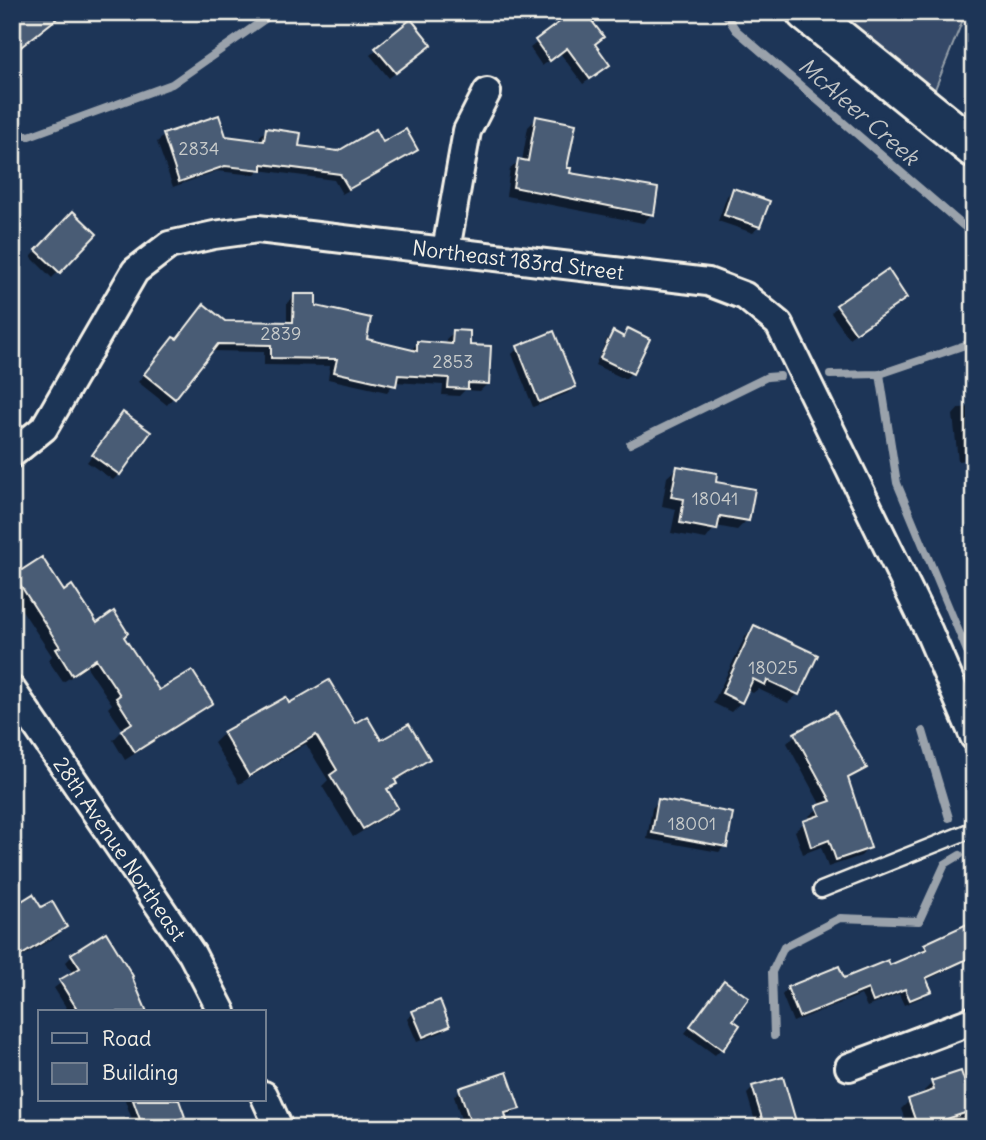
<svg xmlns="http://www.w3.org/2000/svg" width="986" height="1140" font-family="Delius,sans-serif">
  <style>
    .green { fill: #354a67; stroke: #949ea8; stroke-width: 2 }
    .shadow { fill: #0007 }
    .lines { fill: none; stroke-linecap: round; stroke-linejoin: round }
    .stream { stroke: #9aa2ab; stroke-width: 8 }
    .building { fill: #485b74; stroke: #f4f1e8; stroke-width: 2 }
    .lane-casing { stroke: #f4f1e8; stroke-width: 19 }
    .street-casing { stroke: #f4f1e8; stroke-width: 32 }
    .secondary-casing { stroke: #f4f1e8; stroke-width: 44 }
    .lane { stroke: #1d3557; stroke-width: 14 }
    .street { stroke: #1d3557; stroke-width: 26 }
    .secondary { stroke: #1d3557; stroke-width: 38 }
    .labels { text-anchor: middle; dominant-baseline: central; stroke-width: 7; stroke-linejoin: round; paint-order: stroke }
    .number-label { font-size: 18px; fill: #c9cccb }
    .street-label { font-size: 21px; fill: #f4f1e8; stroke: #1d3557 }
    .water-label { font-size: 23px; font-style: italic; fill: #c0c3c4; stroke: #1d3557 }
  </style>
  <rect width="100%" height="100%" fill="#1d3557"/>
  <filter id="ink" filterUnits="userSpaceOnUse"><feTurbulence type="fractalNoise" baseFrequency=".0143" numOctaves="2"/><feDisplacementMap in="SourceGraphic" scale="14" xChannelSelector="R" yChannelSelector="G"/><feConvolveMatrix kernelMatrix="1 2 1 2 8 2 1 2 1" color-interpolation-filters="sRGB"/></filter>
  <g filter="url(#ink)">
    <!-- green -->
    <path class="green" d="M836,12H966L933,94Z"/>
    <!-- shadow -->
    <g class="shadow">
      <path d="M576,12L593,45L601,71L583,84L560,53L542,66L530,48Z"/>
      <path d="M938,12H974V22L938,18Z"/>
      <path d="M377,49L423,51L389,78L370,55Z"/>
      <path d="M537,118L568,174L652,214L643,223L506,196L510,169L519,161H522L528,127Z"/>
      <path d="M266,130L297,147L338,153L382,144L416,150L410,156L342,194L334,180L259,170L254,175L217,171L173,187L157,142L164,136L225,138L259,142L260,136Z"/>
      <path d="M733,190L759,226L753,233L718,221L727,196Z"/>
      <path d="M73,213L95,234L52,278L31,257Z"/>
      <path d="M295,295L365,340L410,351L418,343L446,345V339L454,332L468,347L487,384L480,391L465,390L459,396L442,395L443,385L395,382L387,392L328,379L330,366L264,365V352L211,351L167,405L138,382L166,346L176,341L224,322L287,324V303Z"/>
      <path d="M905,298L849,338L831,313L837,306Z"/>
      <path d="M629,331L631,373L625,379L595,365L607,339L613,333L622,337Z"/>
      <path d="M518,348L574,387L568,393L533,407L512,354Z"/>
      <path d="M974,407V459L958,461L953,415L959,408Z"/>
      <path d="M123,414L119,474L113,480L87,462Z"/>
      <path d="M677,468L713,483L747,520L737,530L716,526L706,539L671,533L676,509L662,506L667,477Z"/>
      <path d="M41,560L63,593L96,625L122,637L159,693L210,703L202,711L125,760L113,740L123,730L108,708L112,704L87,667L63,682L48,660L52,656L12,595V579Z"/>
      <path d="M754,627L798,694L788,703L758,689L753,693L746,690L741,702L731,712L713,703L745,637Z"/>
      <path d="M289,706L354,725L381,743L428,759L418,768L394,782L386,792L396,808L386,817L353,837L322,786L328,780L306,744L239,784L214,743L224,733Z"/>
      <path d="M835,713L865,767L847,781L869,847L861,856L828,867L821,847L803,854L795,831L804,823L811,820L809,816L821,806L787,743L795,735Z"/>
      <path d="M659,801L725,846L719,852L647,839L652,808Z"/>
      <path d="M12,882L24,901L65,927L57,936L12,963Z"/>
      <path d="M925,946H974V957L925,981L930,991L923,997L904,1005L899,994L867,1007L861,995L793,1022L782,995L788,988L843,981L889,967L920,954Z"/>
      <path d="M72,956L130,977L145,1012H96L92,1002L76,1012H69L54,988L73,974L66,962Z"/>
      <path d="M724,982L731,1020L721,1049L715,1055L685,1033Z"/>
      <path d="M413,1013L448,1026L442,1032L417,1042L407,1019Z"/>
      <path d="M974,1069V1115L938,1128H908L901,1109L909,1101L925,1095L924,1091L932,1083Z"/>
      <path d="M753,1088L796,1128H757L747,1094Z"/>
      <path d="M460,1090L518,1108L511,1115L504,1117L503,1128H472L471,1124L463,1126L454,1096Z"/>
      <path d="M125,1100H177L187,1128H135Z"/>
    </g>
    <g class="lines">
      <!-- stream -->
      <g class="stream">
        <path d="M724,12L736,30L974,235"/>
        <path d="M12,132L29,136L172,84L275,12"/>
        <path d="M880,374L897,483L974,668"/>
        <path d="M830,375L880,374L974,342"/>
        <path d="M630,444L767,377L780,376"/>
        <path d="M923,731L949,818"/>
        <path d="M774,1036L772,972L784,947L840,918L919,921L945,864L960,855"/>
      </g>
    </g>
    <!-- building -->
    <g class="building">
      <path d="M12,12H65L12,54Z"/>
      <path d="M573,12H585L604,37L595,44L610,65L590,79L567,48L550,61L535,40Z"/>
      <path d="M411,19L432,45L396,73L375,48Z"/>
      <path d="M219,115L226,136L264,141L266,128L301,133L299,146L338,151L376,129L383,142L406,129L418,150L349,189L340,174L262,164V170L225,166L179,182L163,134Z"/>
      <path d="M536,116L576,124L567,168H571L570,173L658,188L654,215L513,187L518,159L528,161Z"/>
      <path d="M733,188L770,201L760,227L724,215Z"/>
      <path d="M73,211L97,234L60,273L36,250Z"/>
      <path d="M888,269L907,298L856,333L836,305Z"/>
      <path d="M294,294H316V306L371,318L367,339L417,351V341L452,344L453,330L470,331V345L491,346L489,384L468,383V389L448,388L449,378L398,375L396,386L334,372L337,359L271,358V345L218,344L175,399L144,374L173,337L177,339L204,304L225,321L293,322Z"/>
      <path d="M628,328L650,339L633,374L600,358L613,331L624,337Z"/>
      <path d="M554,331L576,387L539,402L517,346Z"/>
      <path d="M123,412L151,432L120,475L92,455Z"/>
      <path d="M677,466L717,473L716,482L755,489L749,521L720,516L717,530L680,523L684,499L671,497Z"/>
      <path d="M42,557L64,591L72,585L97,623L114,611L128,633L124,637L159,690L192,670L213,703L135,752L121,730L132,723L116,698L120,695L96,659L72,675L56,649L60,647L14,575Z"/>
      <path d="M754,625L818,655L799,695L767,680L765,685L753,679L742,703L722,693Z"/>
      <path d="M329,680L355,723L367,716L381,740L409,724L430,759L395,780L397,784L387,789L398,808L363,829L330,775L337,770L316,735L249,776L223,732L286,697L289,703Z"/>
      <path d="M835,711L867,768L848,778L871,848L836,860L829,840L811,847L803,821L820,815L816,806L831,801L794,733Z"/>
      <path d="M658,799L733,813L727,847L652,833Z"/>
      <path d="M33,894L41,907L52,901L67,927L12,961V907Z"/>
      <path d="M967,924L974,939V956L926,978L932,991L910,1000L905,989L873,1002L868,989L799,1017L787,987L839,966L844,978L888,960L890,965L927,949L924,944Z"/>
      <path d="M106,932L133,976L132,977L147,1012H79L59,980L80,968L71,954Z"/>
      <path d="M724,980L749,998L733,1020L740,1025L723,1050L690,1026Z"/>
      <path d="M440,1000L450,1026L423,1037L412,1011Z"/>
      <path d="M961,1071L974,1110L938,1122L940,1128H918L908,1099L934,1090L931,1081Z"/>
      <path d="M507,1072L520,1109L505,1113L509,1128H480L477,1119L470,1121L459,1088Z"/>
      <path d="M783,1077L798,1128H765L752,1086Z"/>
      <path d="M133,1100H179L185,1117L156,1128H143Z"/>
    </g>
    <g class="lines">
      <!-- lane casing -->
      <g class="lane-casing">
        <path id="lane" d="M821,890L974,829"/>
      </g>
      <!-- street casing -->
      <g class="street-casing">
        <g id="street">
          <path d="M446,250L467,131L487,92"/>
          <path id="s1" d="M12,454L44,428L135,271L169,245L214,235L258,229L708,282L745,296L779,324L929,632L974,737"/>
          <path id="s2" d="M12,690L192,954L222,1012"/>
          <path d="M849,1067L974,1020"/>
          <path d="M264,1095L279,1128"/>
        </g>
      </g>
      <!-- secondary casing -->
      <g class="secondary-casing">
        <path id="secondary" d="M806,12L974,148"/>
      </g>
      <!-- lane -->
      <use href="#lane" class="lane"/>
      <!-- street -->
      <use href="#street" class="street"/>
      <!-- secondary -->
      <use href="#secondary" class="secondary"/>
    </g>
  </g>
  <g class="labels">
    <!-- number labels -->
    <g class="number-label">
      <text x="199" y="148">2834</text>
      <text x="281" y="333">2839</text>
      <text x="453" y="361">2853</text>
      <text x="715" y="498">18041</text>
      <text x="773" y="667">18025</text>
      <text x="692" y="823">18001</text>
    </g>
    <!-- street labels -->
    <g class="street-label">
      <text stroke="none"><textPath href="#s1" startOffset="618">Northeast 183rd Street</textPath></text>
      <text stroke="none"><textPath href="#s2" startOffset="192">28th Avenue Northeast</textPath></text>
    </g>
    <!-- water labels -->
    <g class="water-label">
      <text transform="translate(859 111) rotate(41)">McAleer Creek</text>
    </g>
  </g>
  <!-- margin -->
  <rect width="986" height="1140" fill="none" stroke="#1d3557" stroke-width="42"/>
  <rect x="21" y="21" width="944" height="1098" fill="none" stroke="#f4f1e8" stroke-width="2.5" filter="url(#ink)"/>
  <!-- legend -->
  <rect x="38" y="1010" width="228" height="91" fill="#1d3557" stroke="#738091" stroke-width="2"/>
  <rect x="52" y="1033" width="35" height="10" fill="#1d3557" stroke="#738091" stroke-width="2"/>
  <text x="102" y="1046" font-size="21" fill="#f4f1e8">Road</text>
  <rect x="52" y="1063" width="35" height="21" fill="#485b74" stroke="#738091" stroke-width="2"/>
  <text x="102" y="1080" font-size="21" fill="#f4f1e8">Building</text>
</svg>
